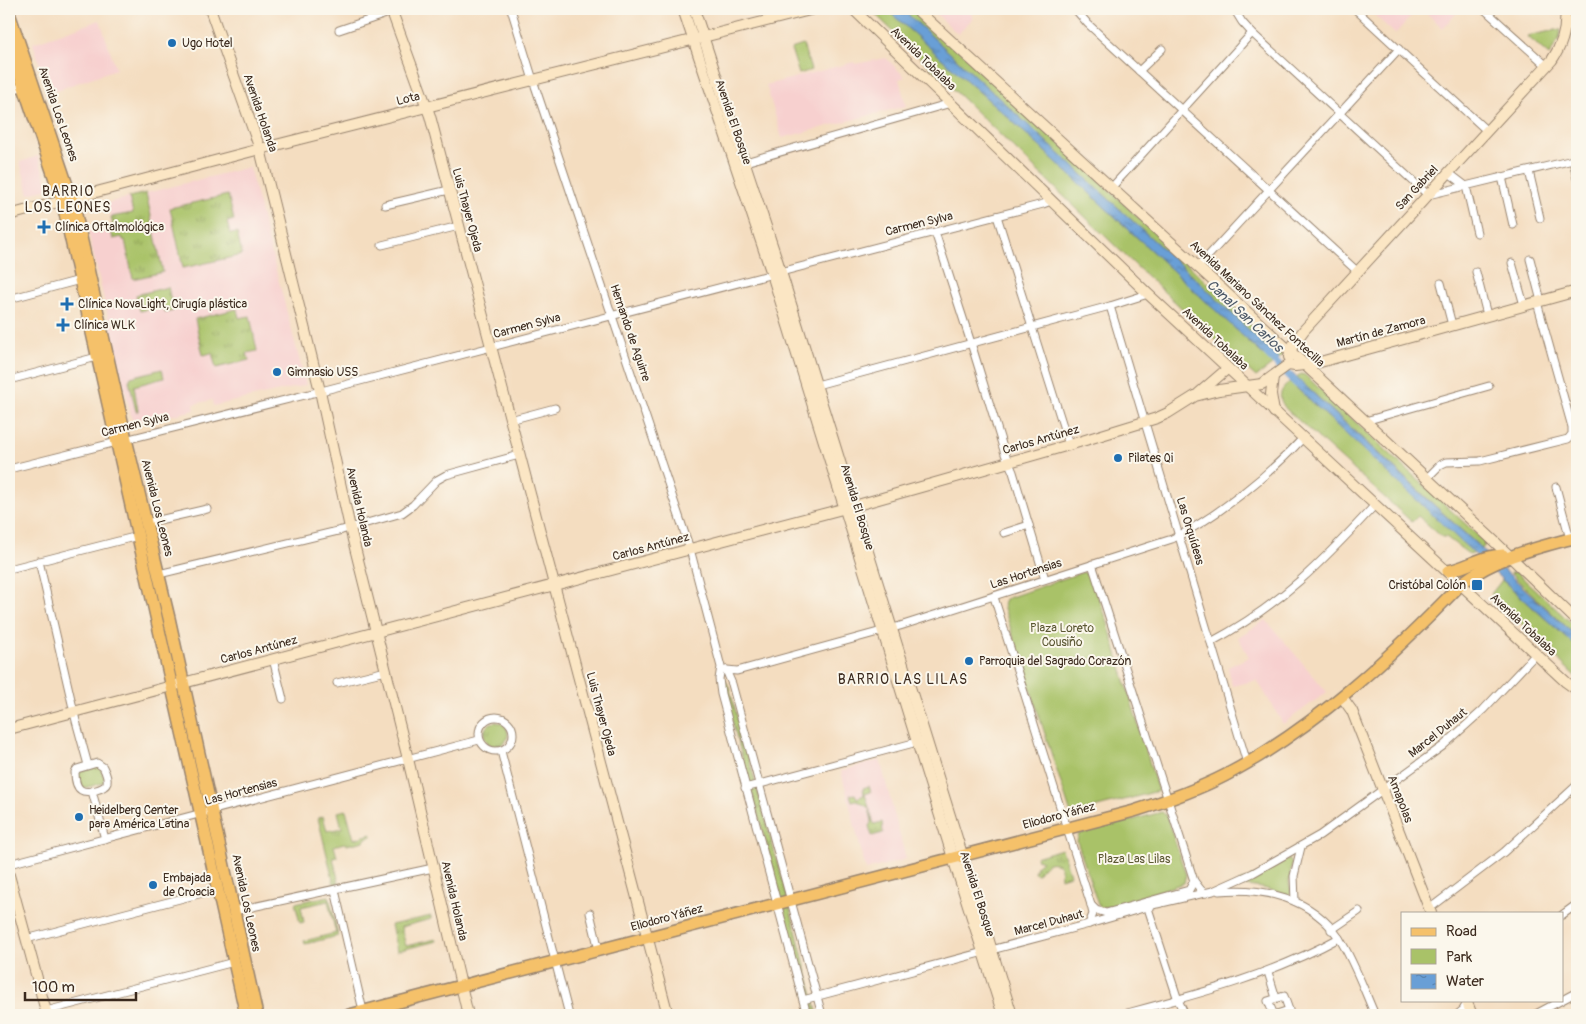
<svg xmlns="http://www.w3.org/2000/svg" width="1586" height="1024" font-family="Pangolin,sans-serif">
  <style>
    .built { fill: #f7d0cf }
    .grass { fill: url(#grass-tufts); stroke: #727643 }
    .park { fill: #a9c268; stroke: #727643 }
    .water { fill: url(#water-ripples); stroke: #52647a }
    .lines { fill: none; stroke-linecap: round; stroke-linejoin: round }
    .canal { stroke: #699fd6; stroke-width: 8 }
    .street-casing { stroke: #98846f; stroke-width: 9 }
    .secondary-casing { stroke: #98846f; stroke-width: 12 }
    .primary-casing { stroke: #98846f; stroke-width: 14 }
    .street { stroke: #fff; stroke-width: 7 }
    .secondary { stroke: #fbe6c4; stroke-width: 10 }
    .primary { stroke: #f5c16b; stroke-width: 11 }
    .poi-dot { fill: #1f6fb2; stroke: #fbf7ec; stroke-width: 2 }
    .labels { text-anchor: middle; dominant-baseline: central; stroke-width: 4; stroke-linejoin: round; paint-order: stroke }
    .poi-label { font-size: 12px; fill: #3b2a1e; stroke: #fbf7ec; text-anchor: start }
    .street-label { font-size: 12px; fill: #3b2a1e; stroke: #fbf7ec }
    .park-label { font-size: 12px; fill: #5c5834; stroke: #fbf7ec }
    .neighbourhood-label { font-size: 14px; letter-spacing: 1px; fill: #3b2a1e; stroke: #fbf7ec }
    .water-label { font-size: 14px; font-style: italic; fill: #4d5968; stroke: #fbf7ec }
  </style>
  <defs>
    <pattern id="grass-tufts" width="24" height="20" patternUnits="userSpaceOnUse" patternTransform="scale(1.25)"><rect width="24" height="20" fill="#a9c268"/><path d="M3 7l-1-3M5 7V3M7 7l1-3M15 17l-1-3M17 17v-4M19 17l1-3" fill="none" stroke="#8b9e55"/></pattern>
    <pattern id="water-ripples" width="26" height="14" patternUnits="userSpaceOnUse" patternTransform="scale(1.25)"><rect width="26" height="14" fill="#699fd6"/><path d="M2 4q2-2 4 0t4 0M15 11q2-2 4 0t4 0" fill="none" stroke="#5882ad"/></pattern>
  </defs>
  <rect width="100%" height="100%" fill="#fbf7ec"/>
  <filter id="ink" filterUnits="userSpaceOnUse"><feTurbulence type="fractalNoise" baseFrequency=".02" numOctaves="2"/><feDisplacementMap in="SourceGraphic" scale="10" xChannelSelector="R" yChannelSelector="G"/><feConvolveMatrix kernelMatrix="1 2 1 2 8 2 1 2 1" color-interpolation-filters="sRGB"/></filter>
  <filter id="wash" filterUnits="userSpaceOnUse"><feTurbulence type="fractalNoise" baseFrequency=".0096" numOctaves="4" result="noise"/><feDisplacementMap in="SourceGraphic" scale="20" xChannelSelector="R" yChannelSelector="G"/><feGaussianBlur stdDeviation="1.12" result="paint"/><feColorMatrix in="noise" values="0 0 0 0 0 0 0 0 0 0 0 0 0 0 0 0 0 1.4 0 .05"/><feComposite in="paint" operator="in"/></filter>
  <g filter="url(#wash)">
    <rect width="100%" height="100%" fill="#f4ddc0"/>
    <!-- built -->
    <g class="built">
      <path d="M931,9H971L972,19L958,34Z"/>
      <path d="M1368,9H1418L1395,34Z"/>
      <path d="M1422,9H1460L1443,28Z"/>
      <path d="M100,20L116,69L49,93L33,43Z"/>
      <path d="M886,58L905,77L899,79L906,106L782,138L766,85L854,62L855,64Z"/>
      <path d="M38,156L49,188L29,194L20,162Z"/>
      <path d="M249,167L306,385L213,406L212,400L194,404L195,410L133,424L88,231L112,225L107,203Z"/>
      <path d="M1266,620L1327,692L1283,724L1257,680L1232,686L1228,667L1249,657L1238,637Z"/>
      <path d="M880,760L906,859L866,870L841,771Z"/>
    </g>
    <!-- grass -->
    <g class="grass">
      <path d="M146,193L163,272L133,279L125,240H123L122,237L113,239L110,226L113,225L111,217L133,213L129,197Z"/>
      <path d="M228,195L234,220L227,222L230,234L237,233L242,255L183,268L170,208Z"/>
      <path d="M168,287L173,311L165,313L163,306L140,311L136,295Z"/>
      <path d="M237,309L239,318L250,316L257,351L247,353L249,360L216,368L212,353L203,355L195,319Z"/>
      <path d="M162,369L164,378L134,386L138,411H136L129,381L131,377Z"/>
      <path d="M723,676L729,687L792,915L818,1015H811L779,890L723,688Z"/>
      <circle cx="496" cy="734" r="12"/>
      <path d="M869,786L871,792L865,794L874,824L882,822L883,833L872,836L869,826L872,821L869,808L856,800L852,801L850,795L855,794L857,798L864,795L863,788Z"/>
      <path d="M346,810L354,839L371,834L372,836L366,838L364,841L347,845L344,843L334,846L337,857L333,858L339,883L334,884L318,818L323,816L327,831L342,828L338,812Z"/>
      <path d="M1062,849L1070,875L1061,878L1060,865C1050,859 1043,865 1038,874L1034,873L1036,866L1042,861L1037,859L1036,857Z"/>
      <path d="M329,896L338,936L305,944L304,941L336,933L328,901L301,907L304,922L300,923L295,903Z"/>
      <path d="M431,916V919L401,927L406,946L436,939L437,941L397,951L391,925Z"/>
    </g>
    <!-- park -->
    <g class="park">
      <path d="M873,9H886L1010,119L1273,364L1256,377L1134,264L873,12Z"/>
      <path d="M902,9H910L978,66L1200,276L1285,351L1279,359L1200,283Z"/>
      <path d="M1561,29L1559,39L1549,55L1527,36Z"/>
      <path d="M803,45L811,70L799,74L791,49Z"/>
      <path d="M1301,374L1305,375L1484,541V547L1482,549L1296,377Z"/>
      <path d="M1290,382L1475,553L1470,555L1446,537H1442L1418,516L1412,522L1287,410C1277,398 1279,391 1290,382Z"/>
      <path d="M1083,572L1090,575L1107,620L1158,791L1071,814L1003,605L1005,599Z"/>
      <path d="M1516,572L1577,628V637L1510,573Z"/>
      <path d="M1502,580L1577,647V678L1491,594Z"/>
      <path d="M97,767H100L105,780L103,783L84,788L80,786L78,775L79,772Z"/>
      <path d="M1162,812L1166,815L1186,875L1184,883L1109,907H1100L1098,905L1077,841L1079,834L1083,833Z"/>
      <path d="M1289,859L1292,863L1289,882L1291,893L1289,895L1263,888L1239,885V882L1265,872Z"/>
    </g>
    <!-- water -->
    <g class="water">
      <path d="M886,9H902L1200,283L1279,359L1273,364L1010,119Z"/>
      <path d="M1292,373L1348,426L1577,637V647L1497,575L1287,379Z"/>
    </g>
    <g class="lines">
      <!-- canal -->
      <path class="canal" d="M1268,355L1297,384"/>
    </g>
  </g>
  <g filter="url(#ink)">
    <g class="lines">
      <!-- street casing -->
      <g class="street-casing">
        <g id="street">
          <path d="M511,9L533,80L690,549L721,667L719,679L721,694L807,1015"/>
          <path d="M1075,9L1088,24L1358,272"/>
          <path d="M1234,9L1242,22L1252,33L1428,195L1577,159"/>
          <path d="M1355,9L1487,131"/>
          <path d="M1484,9L1547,66"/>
          <path d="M1565,28L1577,25"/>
          <path d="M339,30L392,12"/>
          <path d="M1139,71L1162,49"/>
          <path d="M9,90L26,86"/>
          <path d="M1573,160L1577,179"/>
          <path d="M742,163L951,103"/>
          <path d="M1529,171L1540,218"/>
          <path d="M1449,173L1466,186L1477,233"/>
          <path d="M1502,177L1513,225"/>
          <path d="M1112,187L1252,33"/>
          <path d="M385,205L449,190"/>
          <path d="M997,216L1069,445"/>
          <path d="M935,232L971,343L1005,454L1013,472L1045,579"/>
          <path d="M382,245L459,226"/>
          <path d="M1530,259L1541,301"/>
          <path d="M1512,263L1524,305"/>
          <path d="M1198,267L1399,49"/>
          <path d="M1476,272L1487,315"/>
          <path d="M1441,283L1452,325"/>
          <path d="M9,299L80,280"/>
          <path d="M1110,306L1247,763"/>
          <path d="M9,380L97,357"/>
          <path d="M813,386L1110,306L1148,294"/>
          <path d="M510,420L555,408"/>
          <path d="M1365,421L1489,386"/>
          <path d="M9,469L329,389L1043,204L1051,201"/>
          <path d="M1427,478L1440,465L1446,462L1480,461L1568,439L1572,434V427L1537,302"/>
          <path d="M1556,487L1570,539"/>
          <path d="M146,523L207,509"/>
          <path d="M1004,533L1029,525"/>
          <path d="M39,561L76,721L88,765"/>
          <path d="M1092,564L1194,881L1201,890L1206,893"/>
          <path d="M9,569L138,536"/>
          <path d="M159,574L342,530L402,513L413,505L437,480L446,475L519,455"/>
          <path d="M994,597L1091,905L1093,914L1089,924"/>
          <path d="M1211,642C1281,605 1323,561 1375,505"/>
          <path d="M273,659L283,699"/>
          <path d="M726,670L732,684L822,1015"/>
          <path d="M727,670L737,671L900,626L1172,539C1216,518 1270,474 1303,438"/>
          <path d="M337,683L386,671"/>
          <circle cx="496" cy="734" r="17"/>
          <path d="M501,751L569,1015"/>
          <path d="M97,763L103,767C105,771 108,778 107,783C105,789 87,794 81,790C76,787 75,777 75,772L77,769Z"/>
          <path d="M745,788L921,741"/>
          <path d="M92,791L105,839"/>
          <path d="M9,864L479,740"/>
          <path d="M335,890L364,1015"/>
          <path d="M1219,891C1264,887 1312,898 1339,938C1354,961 1364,990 1375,1015"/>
          <path d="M1295,901L1294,876L1301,847"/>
          <path d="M1146,902L1178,1000L1185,1015"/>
          <path d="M1091,905L1096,910L1106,913L1189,890L1194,881"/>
          <path d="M1429,909L1504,852L1577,785"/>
          <path d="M234,911L433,868"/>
          <path d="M590,913L599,950"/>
          <path d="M1562,915L1577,904"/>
          <path d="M1331,930L1359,911"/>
          <path d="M26,939L218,889"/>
          <path d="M1268,972L1276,998"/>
          <path d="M1284,996L1289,1010L1274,1015L1268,1001Z"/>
          <path d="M803,1000L1089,924L1157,904L1213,891L1253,873L1320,835L1443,746L1483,710L1536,654"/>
          <path d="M46,1011L234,962"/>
          <path d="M1120,1015C1195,995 1270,976 1339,938"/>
          <path d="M1457,1015L1463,1010L1467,1003"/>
          <path d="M1534,1015L1577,992"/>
        </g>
      </g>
      <!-- secondary casing -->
      <g class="secondary-casing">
        <g id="secondary">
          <path d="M210,9L260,149L320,391L350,528L408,759L468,1015"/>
          <path d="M391,9L430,116L668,1015"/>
          <path d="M683,9L772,274L953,858L1003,1015"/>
          <path d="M694,9L781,272L1012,1015"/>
          <path d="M853,9L1148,294L1566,682L1577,690"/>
          <path d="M916,9L1305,365L1494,541L1577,621"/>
          <path d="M9,215L260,149L814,9"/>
          <path d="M1289,357L1293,345L1304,330L1552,60C1563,44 1567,28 1565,9"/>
          <path d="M1288,365L1295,366L1313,364L1577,291"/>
          <path d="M1273,377L1271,394L1274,412"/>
          <path d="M1198,394L1227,369"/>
          <path d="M1342,697L1352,711L1431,913"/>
          <path d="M9,729L861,504L1069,445L1157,418L1168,413L1195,396L1219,390L1262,384L1288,365"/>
          <path d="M9,875L47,1015"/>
          <path d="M1466,1000L1472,1015"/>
        </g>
      </g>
      <!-- primary casing -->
      <g class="primary-casing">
        <g id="primary">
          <path d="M9,13L74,206L126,439L169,618L257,1015"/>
          <path d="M9,43L62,200L246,1015"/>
          <path d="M1448,571C1469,567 1480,556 1503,555"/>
          <path d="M349,1015L1134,811C1166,801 1197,790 1226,775C1316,727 1392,656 1462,583C1496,557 1536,548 1577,537"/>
        </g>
      </g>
      <!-- street -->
      <use href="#street" class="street"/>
      <!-- secondary -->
      <use href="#secondary" class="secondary"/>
      <!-- primary -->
      <use href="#primary" class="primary"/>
    </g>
  </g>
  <!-- markers -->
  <g class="poi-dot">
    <circle cx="172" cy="43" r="5"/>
    <path d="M41.5 219.5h5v5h5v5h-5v5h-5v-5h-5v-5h5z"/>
    <path d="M64.5 296.5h5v5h5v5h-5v5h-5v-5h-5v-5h5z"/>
    <path d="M60.5 317.5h5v5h5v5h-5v5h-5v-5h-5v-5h5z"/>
    <circle cx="277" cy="372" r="5"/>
    <circle cx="1118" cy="458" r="5"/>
    <rect x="1471" y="579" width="12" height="12" rx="2.5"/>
    <circle cx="969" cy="661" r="5"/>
    <circle cx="79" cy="817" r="5"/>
    <circle cx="153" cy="885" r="5"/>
  </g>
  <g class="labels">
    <!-- poi labels -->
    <g class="poi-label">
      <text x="182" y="43">Ugo Hotel</text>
      <text x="55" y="227">Clínica Oftalmológica</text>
      <text x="78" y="304">Clínica NovaLight, Cirugía plástica</text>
      <text x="74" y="325">Clínica WLK</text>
      <text x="287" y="372">Gimnasio USS</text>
      <text x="1128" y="458">Pilates Qi</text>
      <text x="1466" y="585" text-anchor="end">Cristóbal Colón</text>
      <text x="979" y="661">Parroquia del Sagrado Corazón</text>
      <text x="89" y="810">Heidelberg Center<tspan x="89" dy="14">para América Latina</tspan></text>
      <text x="163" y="878">Embajada<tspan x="163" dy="14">de Croacia</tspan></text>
    </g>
    <!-- street labels -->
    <g class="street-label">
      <text transform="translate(923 59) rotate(44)">Avenida Tobalaba</text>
      <text transform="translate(408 99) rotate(-14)">Lota</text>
      <text transform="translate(260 113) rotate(71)">Avenida Holanda</text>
      <text transform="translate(58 114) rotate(71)">Avenida Los Leones</text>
      <text transform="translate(733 122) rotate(71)">Avenida El Bosque</text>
      <text transform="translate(1417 188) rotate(-47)">San Gabriel</text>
      <text transform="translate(467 210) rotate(75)">Luis Thayer Ojeda</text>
      <text transform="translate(919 224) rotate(-14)">Carmen Sylva</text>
      <text transform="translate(1257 304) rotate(43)">Avenida Mariano Sánchez Fontecilla</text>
      <text transform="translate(527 326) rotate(-15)">Carmen Sylva</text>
      <text transform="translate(1381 332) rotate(-15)">Martín de Zamora</text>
      <text transform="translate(630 333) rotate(71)">Hernando de Aguirre</text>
      <text transform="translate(1215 339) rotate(43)">Avenida Tobalaba</text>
      <text transform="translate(135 425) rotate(-14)">Carmen Sylva</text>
      <text transform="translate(1041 440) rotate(-16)">Carlos Antúnez</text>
      <text transform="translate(359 507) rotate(77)">Avenida Holanda</text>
      <text transform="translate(857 507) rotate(73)">Avenida El Bosque</text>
      <text transform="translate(157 508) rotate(76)">Avenida Los Leones</text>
      <text transform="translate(1190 531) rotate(73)">Las Orquídeas</text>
      <text transform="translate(651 547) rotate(-15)">Carlos Antúnez</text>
      <text transform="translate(1026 574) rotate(-18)">Las Hortensias</text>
      <text transform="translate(1523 625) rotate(43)">Avenida Tobalaba</text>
      <text transform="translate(259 650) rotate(-15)">Carlos Antúnez</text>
      <text transform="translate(601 714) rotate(75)">Luis Thayer Ojeda</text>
      <text transform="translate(1438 733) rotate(-39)">Marcel Duhaut</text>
      <text transform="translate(241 792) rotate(-15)">Las Hortensias</text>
      <text transform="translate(1400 799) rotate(69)">Amapolas</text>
      <text transform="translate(1059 816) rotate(-15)">Eliodoro Yáñez</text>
      <text transform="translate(977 894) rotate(72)">Avenida El Bosque</text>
      <text transform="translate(454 901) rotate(77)">Avenida Holanda</text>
      <text transform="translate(246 903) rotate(78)">Avenida Los Leones</text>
      <text transform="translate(667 918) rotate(-15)">Eliodoro Yáñez</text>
      <text transform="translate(1049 923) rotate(-15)">Marcel Duhaut</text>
    </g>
    <!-- park labels -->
    <g class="park-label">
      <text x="1062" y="628">Plaza Loreto<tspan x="1062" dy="14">Cousiño</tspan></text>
      <text x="1134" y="859">Plaza Las Lilas</text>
    </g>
    <!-- neighbourhood labels -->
    <g class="neighbourhood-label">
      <text x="68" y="191">BARRIO<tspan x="68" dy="16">LOS LEONES</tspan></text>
      <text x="903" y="679">BARRIO LAS LILAS</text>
    </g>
    <!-- water labels -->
    <g class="water-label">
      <text transform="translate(1245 316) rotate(43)">Canal San Carlos</text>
    </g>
  </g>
  <!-- margin -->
  <rect width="1586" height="1024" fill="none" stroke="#fbf7ec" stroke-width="30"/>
  <!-- legend -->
  <rect x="1401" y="912" width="162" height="90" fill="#fbf7ec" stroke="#aea59a"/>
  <rect x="1411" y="928" width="25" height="8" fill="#f5c16b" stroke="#aea59a"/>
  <text x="1446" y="936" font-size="15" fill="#3b2a1e">Road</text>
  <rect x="1411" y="949" width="25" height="15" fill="#a9c268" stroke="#aea59a"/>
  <text x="1446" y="962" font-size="15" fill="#3b2a1e">Park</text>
  <rect x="1411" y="974" width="25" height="15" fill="url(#water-ripples)" stroke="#aea59a"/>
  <text x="1446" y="986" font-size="15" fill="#3b2a1e">Water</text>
  <!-- scale -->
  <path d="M25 992v8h111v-8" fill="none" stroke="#3b2a1e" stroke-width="2.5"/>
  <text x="32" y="992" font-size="15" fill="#3b2a1e" stroke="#fbf7ec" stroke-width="4" paint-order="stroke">100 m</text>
</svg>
